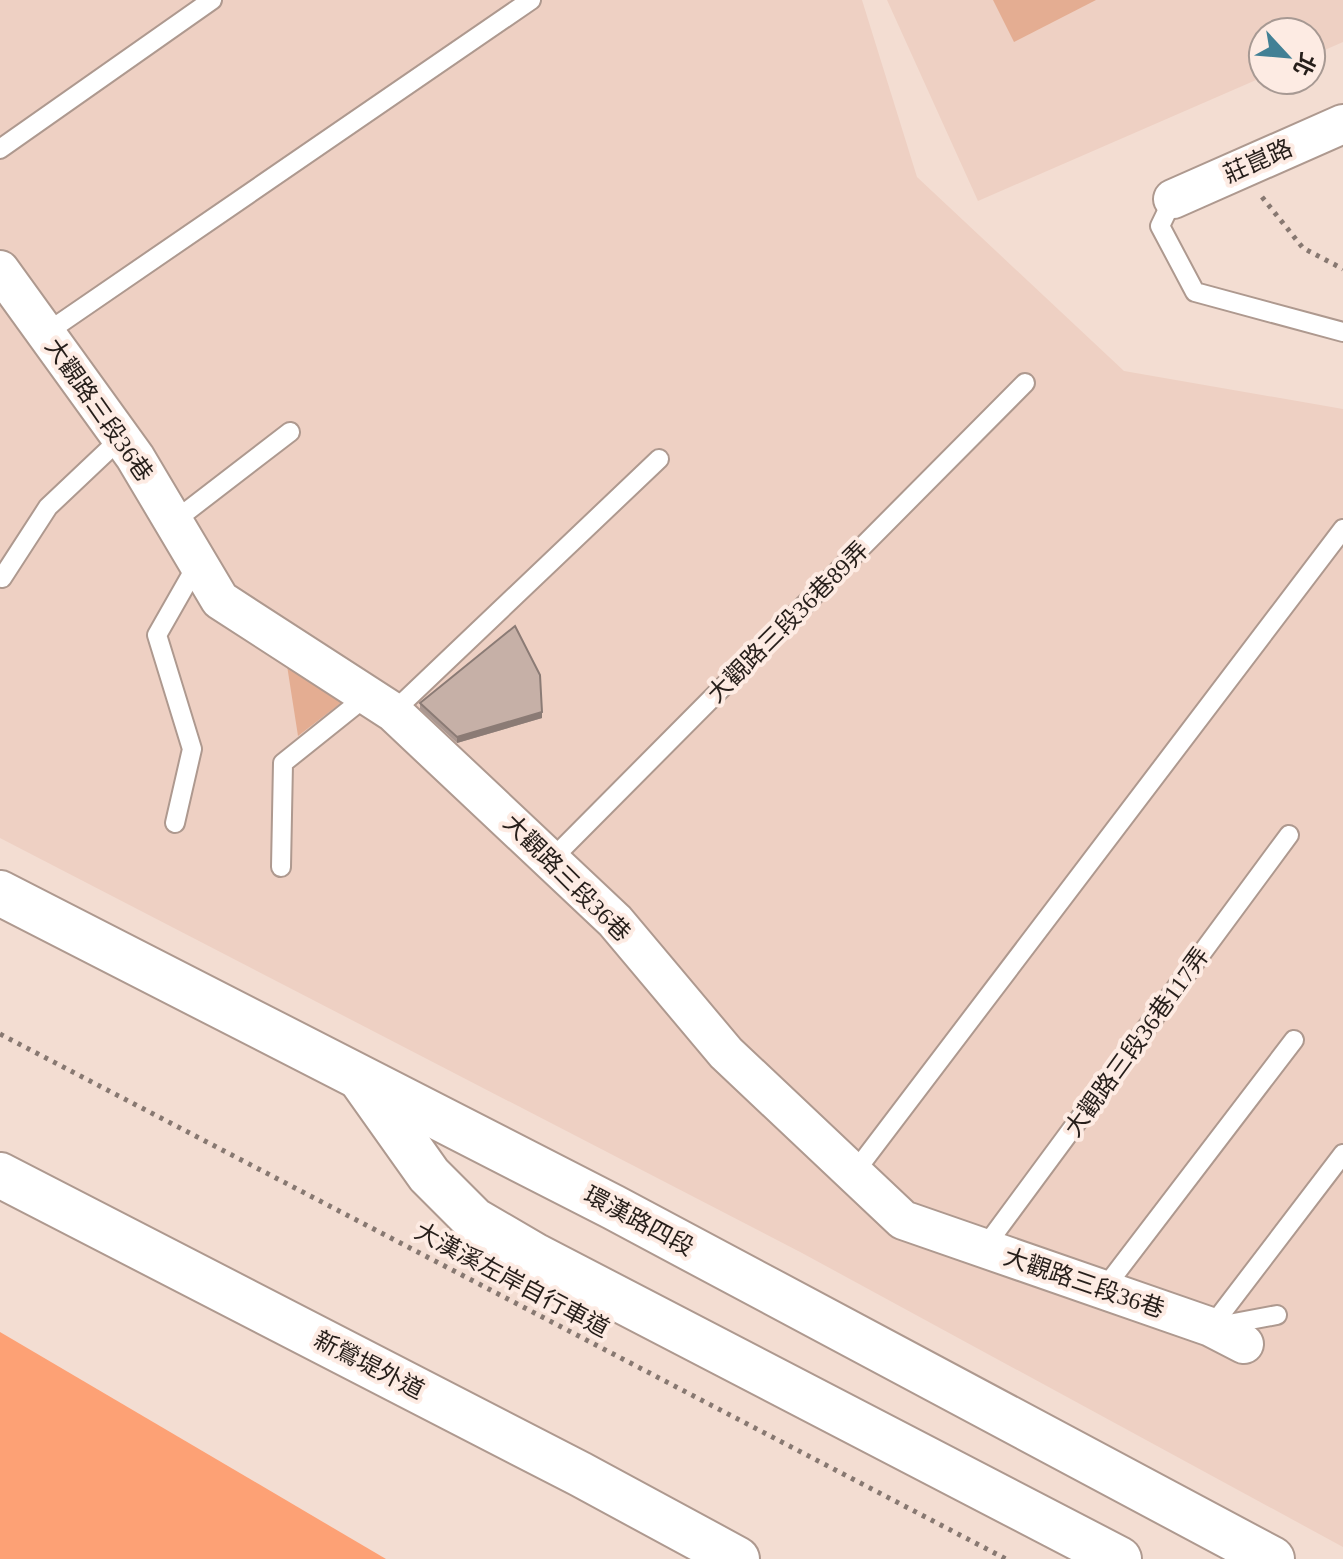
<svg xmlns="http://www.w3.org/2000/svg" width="1343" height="1559" font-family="'Times New Roman','Noto Sans TC',serif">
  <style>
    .built { fill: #eed0c3 }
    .green { fill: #e4ad92 }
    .water { fill: #fda175 }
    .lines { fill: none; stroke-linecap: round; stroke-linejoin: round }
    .lane-casing { stroke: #ae998f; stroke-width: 22 }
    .street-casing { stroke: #ae998f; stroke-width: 42 }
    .secondary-casing { stroke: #ae998f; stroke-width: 48 }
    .path { stroke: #877871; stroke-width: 5; stroke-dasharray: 4 6; stroke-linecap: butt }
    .lane { stroke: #fff; stroke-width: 18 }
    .street { stroke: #fff; stroke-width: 38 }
    .secondary { stroke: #fff; stroke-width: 44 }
    .wall { fill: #aa9790 }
    .shaded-wall { fill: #8b7b75 }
    .building { fill: #c6b0a7; stroke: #8b7b75; stroke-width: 2 }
    .labels { text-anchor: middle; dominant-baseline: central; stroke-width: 8; stroke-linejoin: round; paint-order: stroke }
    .street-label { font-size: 24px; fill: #261e1a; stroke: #fdebe3 }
  </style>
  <rect width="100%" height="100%" fill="#f3ddd2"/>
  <!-- built -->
  <g class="built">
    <path d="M0,0H862L917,177L1124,371L1343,409V1547L802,1253L0,838Z"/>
    <path d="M887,0H1343V42L1311,56V32H1263V77L978,201Z"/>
  </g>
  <!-- green -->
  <g class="green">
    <path d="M993,0H1096L1014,42Z"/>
    <path d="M286,659L350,696L298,736Z"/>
  </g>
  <!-- water -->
  <path class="water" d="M0,1332L386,1559H0Z"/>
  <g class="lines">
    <!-- lane casing -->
    <g class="lane-casing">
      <g id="lane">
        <path d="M0,149L212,0"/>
        <path d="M1173,199L1160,226L1195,292L1343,332"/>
        <path d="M46,333L531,0"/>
        <path d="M173,522L290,432"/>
        <path d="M2,578L48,507L121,438"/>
        <path d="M393,712L659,459"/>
        <path d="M175,823L192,749L157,635L198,563"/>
        <path d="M551,860L1025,383"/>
        <path d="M281,867L283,763L368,695"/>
        <path d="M854,1173L1343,529"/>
        <path d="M984,1248L1289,835"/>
        <path d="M1103,1290L1294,1040"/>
        <path d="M1218,1326L1277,1315"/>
        <path d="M1211,1327L1343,1154"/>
      </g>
    </g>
    <!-- street casing -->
    <g class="street-casing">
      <g id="street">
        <path d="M1173,199L1343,124"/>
        <path d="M0,270L135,457L220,600L393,712L615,921L726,1053L903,1220L1211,1327L1244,1344"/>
      </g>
    </g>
    <!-- secondary casing -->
    <g class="secondary-casing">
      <g id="secondary">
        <path d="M0,893L613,1207L1272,1559"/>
        <path d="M363,1082L429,1175L474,1220L534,1255L1119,1559"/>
        <path d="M0,1175L580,1474L737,1559"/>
      </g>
    </g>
    <!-- path -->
    <g class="path">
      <path d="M1262,197L1303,248L1343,269"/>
      <path d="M0,1034L1006,1559"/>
    </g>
    <!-- lane -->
    <use href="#lane" class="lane"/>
    <!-- street -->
    <use href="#street" class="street"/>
    <!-- secondary -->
    <use href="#secondary" class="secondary"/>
  </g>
  <!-- wall -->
  <path class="wall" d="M420,703L542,718L457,743L420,709Z"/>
  <!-- shaded-wall -->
  <path class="shaded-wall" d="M542,712V718L457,743V737Z"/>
  <!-- building -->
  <path class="building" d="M515,626L540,675L542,712L457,737L420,703Z"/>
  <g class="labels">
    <!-- street labels -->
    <g class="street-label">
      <text transform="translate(1258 161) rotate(-24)">莊崑路</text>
      <text transform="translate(99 410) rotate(55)">大觀路三段36巷</text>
      <text transform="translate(788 622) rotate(-45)">大觀路三段36巷89弄</text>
      <text transform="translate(567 878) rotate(45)">大觀路三段36巷</text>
      <text transform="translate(1137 1042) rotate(-54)">大觀路三段36巷117弄</text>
      <text transform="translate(639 1221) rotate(28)">環漢路四段</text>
      <text transform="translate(512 1280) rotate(28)">大漢溪左岸自行車道</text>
      <text transform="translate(1084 1283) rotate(19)">大觀路三段36巷</text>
      <text transform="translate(369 1365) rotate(27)">新鶯堤外道</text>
    </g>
  </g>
  <!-- north arrow -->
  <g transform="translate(1287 56) rotate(116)"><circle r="38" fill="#fdebe3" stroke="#a79993" stroke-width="2"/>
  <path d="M0-6L14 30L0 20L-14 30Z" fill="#428095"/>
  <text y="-12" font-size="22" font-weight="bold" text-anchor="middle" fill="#261e1a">北</text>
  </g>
</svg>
